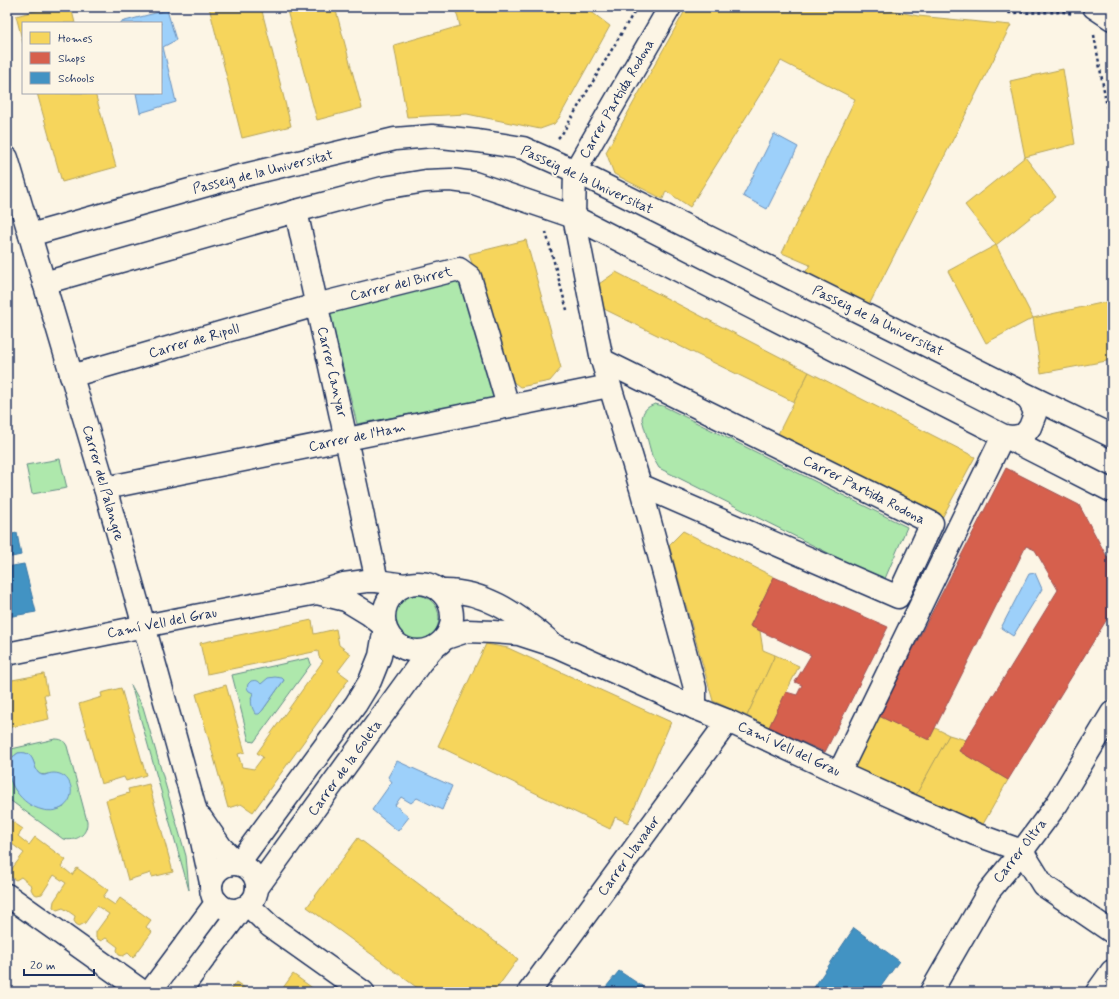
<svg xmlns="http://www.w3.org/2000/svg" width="1119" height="999" font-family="Mynerve,sans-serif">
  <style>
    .green { fill: #aee8ac; stroke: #648c85; fill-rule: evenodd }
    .water { fill: #9dd0fa; stroke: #6990bc }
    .homes { fill: #f6d55c; stroke: #b4a35d }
    .shops { fill: #d6604d; stroke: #9e5152 }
    .schools { fill: #4393c3; stroke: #3775a5 }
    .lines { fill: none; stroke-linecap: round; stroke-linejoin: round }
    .street-casing { stroke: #1b2f5e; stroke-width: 25 }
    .secondary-casing { stroke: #1b2f5e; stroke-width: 25 }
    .path { stroke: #1b2f5e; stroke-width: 2.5; stroke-dasharray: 3 3; stroke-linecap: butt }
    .street { stroke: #fcf5e5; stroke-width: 22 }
    .secondary { stroke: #fcf5e5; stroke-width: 22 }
    .labels { text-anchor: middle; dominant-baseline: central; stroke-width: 4; stroke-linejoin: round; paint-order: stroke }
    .street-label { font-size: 14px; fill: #1b2f5e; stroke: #fcf5e5 }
  </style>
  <rect width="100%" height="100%" fill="#fcf5e5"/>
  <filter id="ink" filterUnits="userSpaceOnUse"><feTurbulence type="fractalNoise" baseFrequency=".025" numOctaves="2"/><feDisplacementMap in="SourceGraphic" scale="8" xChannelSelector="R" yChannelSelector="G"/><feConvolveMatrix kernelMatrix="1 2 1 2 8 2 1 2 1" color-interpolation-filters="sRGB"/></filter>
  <g filter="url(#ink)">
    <!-- green -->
    <g class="green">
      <path d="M453,279L466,283L499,398L357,424L329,311Z"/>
      <path d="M655,404L663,406L907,527L884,581L659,468L652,456L642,419C643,410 647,407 655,404Z"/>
      <path d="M60,459L67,488L32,494L26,465Z"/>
      <circle cx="416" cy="618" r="23"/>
      <path d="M309,658L311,664L254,742L249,741L232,675ZM284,680L262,711L259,714L251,698L261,684Z"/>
      <path d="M131,685L143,707L186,856L189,890Z"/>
      <path d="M55,739C61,739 64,740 67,746L87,821C88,835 76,842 63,839L7,798V750ZM18,753C33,751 33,762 37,772C40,775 43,775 48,774L64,807C37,821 0,787 10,759Z"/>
    </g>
    <!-- water -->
    <g class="water">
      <path d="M167,10L176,40L163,47L176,102L140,113L136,93H161V23H121V22Z"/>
      <path d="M774,134L798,147L767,209L743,196Z"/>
      <path d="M1035,573L1042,589L1013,636L1001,628L1029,574Z"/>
      <path d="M275,677L282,678L284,680L262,711L259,714H256C251,708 250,700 253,693L249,691L247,688L248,684L251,681C256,680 258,680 261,684L268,678Z"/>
      <path d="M18,753C40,749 30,777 45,775C48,774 50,773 54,773C80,774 77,817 43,810C31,807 23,801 16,791C10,783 6,769 10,759Z"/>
      <path d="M397,761L452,786L442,810L417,798L411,803L401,797L395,805L409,817L398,831L372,810L392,782L388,777Z"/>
    </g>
    <!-- homes -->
    <g class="homes">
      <path d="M49,7H71L75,23H23V43L16,16Z"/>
      <path d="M209,7H261L291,126L242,138Z"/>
      <path d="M286,7H335L362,108L317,120Z"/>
      <path d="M455,7H585L610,26L559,118L554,124L540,129L467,114L407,117L394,45L460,26Z"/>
      <path d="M687,7H876L918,16L1011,25L869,305L805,273L810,265L782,253L855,99L781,61L690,207L666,191L663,199L614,174L606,152Z"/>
      <path d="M1063,69L1075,144L1025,157L1010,81Z"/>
      <path d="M37,93H95L116,167L62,182Z"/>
      <path d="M1025,157L1056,197L996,245L965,205Z"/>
      <path d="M526,240L561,368L550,381L520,387L507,377L469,254Z"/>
      <path d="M996,245L1033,318L986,343L948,271Z"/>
      <path d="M616,272L809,372L794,402L602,308L596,286Z"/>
      <path d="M1106,302L1112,328V360L1041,373L1033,318Z"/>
      <path d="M809,372L975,457L942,518L777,436Z"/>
      <path d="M683,531L774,577L750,626L760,631L763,650L775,655L747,716L713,701L669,545Z"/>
      <path d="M312,620L314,634L336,629L339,645L351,654L338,671L349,679L253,812L241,804L228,808L196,694L226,685L245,752L238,754L242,767L254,769L263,757L257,753L323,661L319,657L318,651L207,674L200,643Z"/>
      <path d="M486,644L508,648L671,722L628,823L615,817L610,829L438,746Z"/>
      <path d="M775,655L799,666L769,727L747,716Z"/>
      <path d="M44,674L48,695H44L49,719L7,728V681Z"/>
      <path d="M121,688L146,775L126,781L124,777L101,784L79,704L102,697L101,693Z"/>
      <path d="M879,716L929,740L935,728L949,735L916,795L853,769Z"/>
      <path d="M949,735L966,740L959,751L1008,780L982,826L916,795Z"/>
      <path d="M149,784L173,872L152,877L151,873L128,880L106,800L129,793L128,789Z"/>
      <path d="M7,818L23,829L18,836L29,845L35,837L66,860L61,867L66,870L72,875L77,868L108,890L103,897L115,905L120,898L151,920L146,927L152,932L133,958L128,953L123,956L119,955L117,950L118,947L106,938L101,941L96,938V932L109,914L97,906L85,923L79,926L76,924L74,921L75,916L68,911L63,908L57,910L53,907L54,901L66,883L54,875L42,894L37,895L33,893L31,889L32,886L21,877L16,880L12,878L10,875V871L24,853L12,844L7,851Z"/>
      <path d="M358,838L518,959L494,992H423L307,907Z"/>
      <path d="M293,974L318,992H280Z"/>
      <path d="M236,982L251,992H229Z"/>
    </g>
    <!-- shops -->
    <g class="shops">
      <path d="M1006,468L1079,505L1112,566V611L1008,780L959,751L1058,590L1035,550L1026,546L929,740L879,716Z"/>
      <path d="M774,577L888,627L825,752L769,727L786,692L797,695L802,685L795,682L811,655L750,626Z"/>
    </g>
    <!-- schools -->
    <g class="schools">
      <path d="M17,533L21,555L7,558V535Z"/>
      <path d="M24,564L36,612L7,617V567Z"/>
      <path d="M854,928L899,961L877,992H811Z"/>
      <path d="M619,971L651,992H602Z"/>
    </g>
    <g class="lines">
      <!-- street casing -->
      <g class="street-casing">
        <g id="street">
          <path d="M670,7L575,171L574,217L602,360L640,485L695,688V708"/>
          <path d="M1094,7L1112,19"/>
          <path d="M296,211C322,334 351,457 377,581"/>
          <path d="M30,235L232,178L395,139L432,136L478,141L523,148L575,171L1019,391L1112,436"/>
          <path d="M44,283L296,211L383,188L426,181L451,180L474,183L574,217L1112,491"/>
          <path d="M602,360L932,523L898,597L640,485"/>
          <path d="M71,376L316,305L459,269L470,277L508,406"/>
          <path d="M105,488L609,386"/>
          <circle cx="418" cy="617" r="34"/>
          <path d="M441,591C482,589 517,614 547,639"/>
          <path d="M317,593L346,600L369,614L385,627"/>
          <path d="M446,638L467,631L493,632L519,634L556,646L695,708L728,721L839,773L975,834L1022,851"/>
          <path d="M7,654L179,619L317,593L344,584L366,581H377L405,585"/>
          <path d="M839,773L1003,436L1012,437L1024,435L1030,427L1035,414C1032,404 1029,399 1020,392"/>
          <path d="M1022,851L1043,885L1112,932"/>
          <path d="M238,864L356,704L370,681L380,656L385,627"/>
          <path d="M257,888L421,662L433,648"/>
          <path d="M7,895L143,992"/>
          <path d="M248,905L270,926L363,992"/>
          <path d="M529,992L728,721"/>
          <path d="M931,992L989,891L1022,851L1057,804L1112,713"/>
          <path d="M1097,992L1112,971"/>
        </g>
      </g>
      <!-- secondary casing -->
      <g class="secondary-casing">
        <g id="secondary">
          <path d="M7,158L105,488L153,658L195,809L211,883"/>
          <path d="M201,818L221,847L238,864"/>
          <circle cx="234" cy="887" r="23"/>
          <path d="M150,992L217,902"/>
          <path d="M179,992L242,908"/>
        </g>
      </g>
      <!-- path -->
      <g class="path">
        <path d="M1006,7L1009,13L1064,12L1073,14"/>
        <path d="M1094,35L1112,135"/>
        <path d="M558,138L562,134L637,7"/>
        <path d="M546,232L567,310"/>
      </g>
      <!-- street -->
      <use href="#street" class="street"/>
      <!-- secondary -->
      <use href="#secondary" class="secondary"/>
    </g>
  </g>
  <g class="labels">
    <!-- street labels -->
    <g class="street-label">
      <text transform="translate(617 99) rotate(-60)">Carrer Partida Rodona</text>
      <text transform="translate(263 172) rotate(-14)">Passeig de la Universitat</text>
      <text transform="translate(587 180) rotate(25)">Passeig de la Universitat</text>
      <text transform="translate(401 284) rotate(-14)">Carrer del Birret</text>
      <text transform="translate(878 321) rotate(26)">Passeig de la Universitat</text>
      <text transform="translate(194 341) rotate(-16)">Carrer de Ripoll</text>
      <text transform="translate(332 372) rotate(77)">Carrer Canyar</text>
      <text transform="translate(357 437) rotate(-12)">Carrer de l'Ham</text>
      <text transform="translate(103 483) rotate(74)">Carrer del Palangre</text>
      <text transform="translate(864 490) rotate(27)">Carrer Partida Rodona</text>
      <text transform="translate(162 623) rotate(-11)">Camí Vell del Grau</text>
      <text transform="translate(789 749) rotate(25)">Camí Vell del Grau</text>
      <text transform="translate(345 768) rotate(-54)">Carrer de la Goleta</text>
      <text transform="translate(1020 851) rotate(-52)">Carrer Oltra</text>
      <text transform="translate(629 856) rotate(-54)">Carrer Llavador</text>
    </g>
  </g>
  <!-- margin -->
  <rect width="1119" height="999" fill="none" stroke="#fcf5e5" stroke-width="24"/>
  <rect x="12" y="12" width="1095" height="975" fill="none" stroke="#1b2f5e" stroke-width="1.5" filter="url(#ink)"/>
  <!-- legend -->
  <rect x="22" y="22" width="140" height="72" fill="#fcf5e5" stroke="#a2a6af"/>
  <rect x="30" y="32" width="20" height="12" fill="#f6d55c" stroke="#a2a6af"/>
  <text x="58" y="42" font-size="12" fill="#1b2f5e">Homes</text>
  <rect x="30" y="52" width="20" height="12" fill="#d6604d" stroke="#a2a6af"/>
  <text x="58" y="62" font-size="12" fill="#1b2f5e">Shops</text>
  <rect x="30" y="72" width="20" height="12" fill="#4393c3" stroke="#a2a6af"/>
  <text x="58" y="82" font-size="12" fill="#1b2f5e">Schools</text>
  <!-- scale -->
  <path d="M24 969v6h70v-6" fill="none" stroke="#1b2f5e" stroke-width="2"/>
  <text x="30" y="969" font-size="12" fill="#1b2f5e" stroke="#fcf5e5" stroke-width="3" paint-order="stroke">20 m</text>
</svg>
